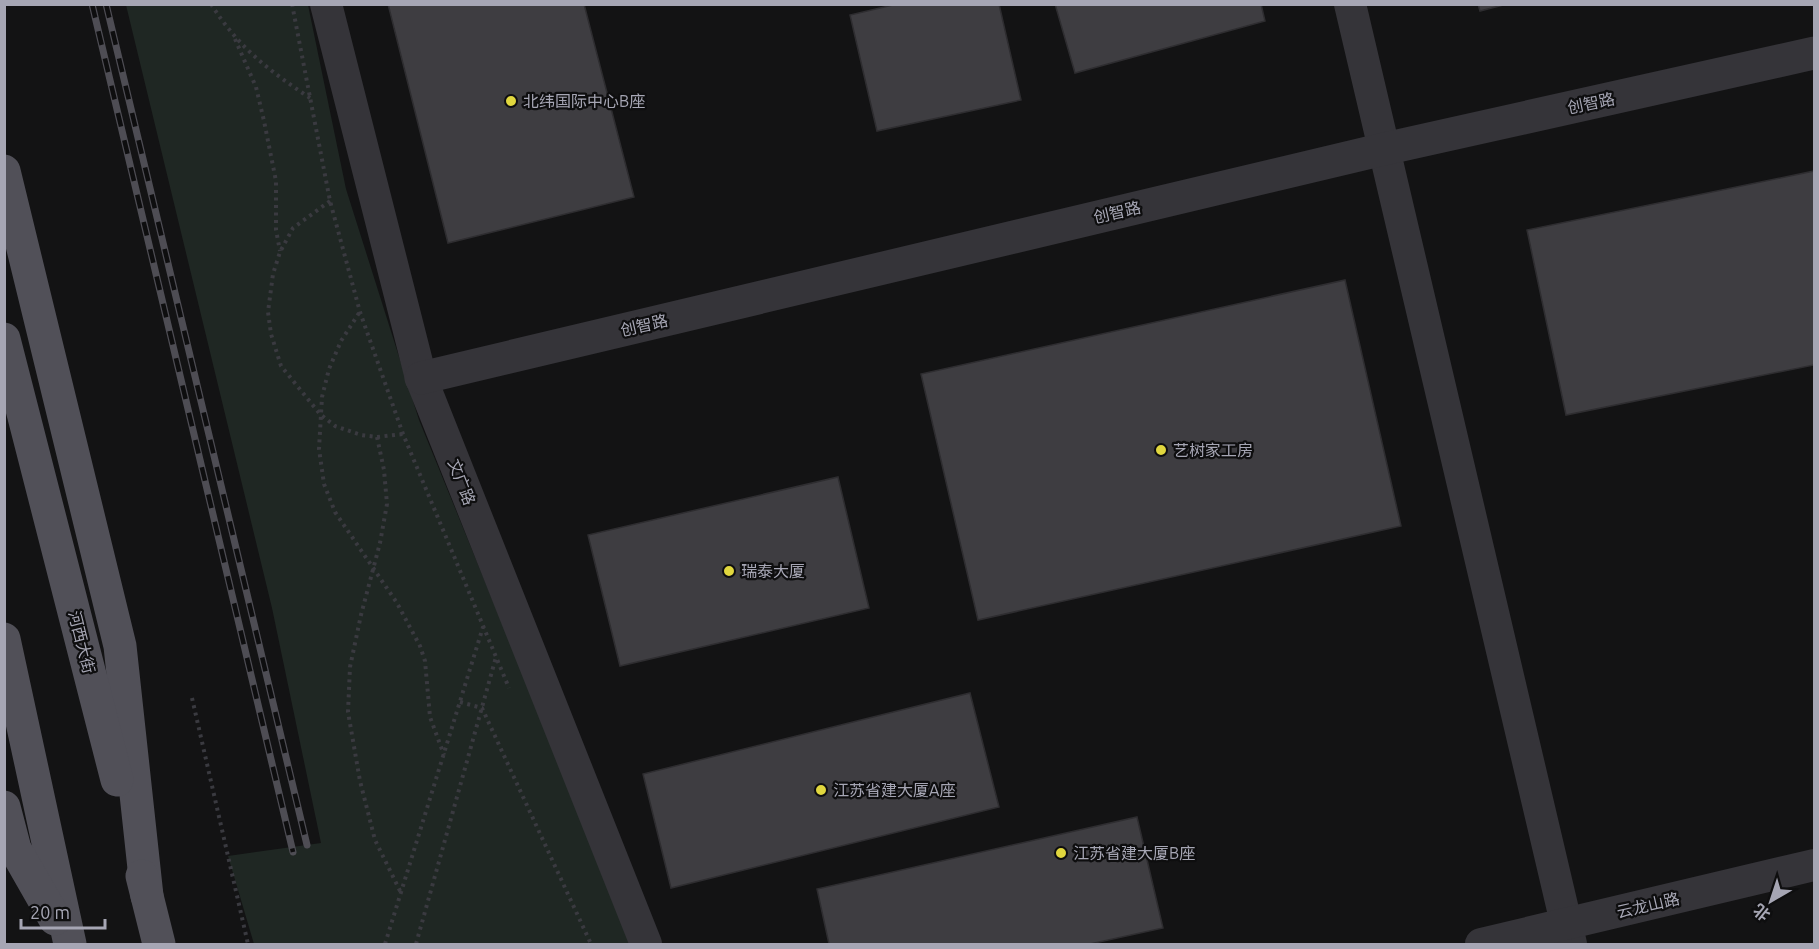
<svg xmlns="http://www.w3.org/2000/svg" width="1819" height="949" font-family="Ubuntu,'Noto Sans SC',sans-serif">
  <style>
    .green { fill: #1f2723 }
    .building { fill: #3e3d41; stroke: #2e2d30; stroke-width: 1.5 }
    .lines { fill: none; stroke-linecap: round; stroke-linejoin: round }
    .path { stroke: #3a3a40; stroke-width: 4; stroke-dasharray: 3 4.5; stroke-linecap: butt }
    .minor { stroke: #353439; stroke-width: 32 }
    .tertiary { stroke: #353439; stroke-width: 33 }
    .primary { stroke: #515058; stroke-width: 33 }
    .rail-casing { stroke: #4e4d54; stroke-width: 7 }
    .rail { stroke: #0e0e0f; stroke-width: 4.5; stroke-dasharray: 14; stroke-linecap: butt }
    .poi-dot { fill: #e1d73e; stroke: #0e0e0f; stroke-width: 2 }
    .labels { text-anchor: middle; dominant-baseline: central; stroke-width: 4.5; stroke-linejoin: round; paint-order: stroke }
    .poi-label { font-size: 16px; fill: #a6a6b4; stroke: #0e0e0f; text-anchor: start }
    .street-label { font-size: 16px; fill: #a6a6b4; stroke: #0e0e0f }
  </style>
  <rect width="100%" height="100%" fill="#131314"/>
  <!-- green -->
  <path class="green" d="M126,5H308L346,189L419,420L633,944H254L228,856L321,843L272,608Z"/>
  <!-- building -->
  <g class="building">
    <path d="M388,4H584L634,197L448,243Z"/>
    <path d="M897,4H999L1021,100L877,131L850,15Z"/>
    <path d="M1055,4H1261L1265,21L1075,73Z"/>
    <path d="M1478,4H1507L1480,11Z"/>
    <path d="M1814,171V365L1566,415L1527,230Z"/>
    <path d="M1345,280L1401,526L978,620L921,374Z"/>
    <path d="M838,477L869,608L620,666L588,535Z"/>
    <path d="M970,693L999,807L671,888L643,774Z"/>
    <path d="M1137,817L1163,928L1090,944H829L817,889Z"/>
  </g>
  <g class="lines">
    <!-- path -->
    <g class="path">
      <path d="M211,4C238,47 268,70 310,98"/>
      <path d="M292,4L330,201L360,312L403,434L509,688"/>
      <path d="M235,39L256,87L264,121L276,181V230L280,251"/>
      <path d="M330,201L293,228L280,252L273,274L268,312L271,334L281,366L320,414L335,426L361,435L377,437L403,434"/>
      <path d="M359,313L341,341L329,369L322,397L319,449L324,484L335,512L397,603L420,646L425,661L430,717L444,755"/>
      <path d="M377,437L384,470L387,504L380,543L361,615L350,667L348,712L360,781L375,840L401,893"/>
      <path d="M192,698L248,944"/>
      <path d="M460,702L482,708L591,944"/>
      <path d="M385,944L483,627"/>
      <path d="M416,944L496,657"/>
    </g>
    <!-- minor -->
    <g class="minor">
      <path d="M326,4L421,378L646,944"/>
      <path d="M1350,4L1571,944"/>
      <path d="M1481,944L1814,865"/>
    </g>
    <!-- tertiary -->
    <path class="tertiary" d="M421,378L1384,149L1814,53"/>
    <!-- primary -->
    <g class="primary">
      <path d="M4,171L120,646L147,896"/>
      <path d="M4,339L117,780"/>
      <path d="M4,639L70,944"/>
      <path d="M4,807L15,849L55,919"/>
      <path d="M142,876L159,944"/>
    </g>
    <!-- rail casing -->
    <g class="rail-casing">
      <g id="rail">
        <path d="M92,4L293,852"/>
        <path d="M106,4L307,845"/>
      </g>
    </g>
    <!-- rail -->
    <use href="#rail" class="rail"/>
  </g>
  <!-- markers -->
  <g class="poi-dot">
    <circle cx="511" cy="101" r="6"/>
    <circle cx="1161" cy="450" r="6"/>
    <circle cx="729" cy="571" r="6"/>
    <circle cx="821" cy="790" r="6"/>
    <circle cx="1061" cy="853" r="6"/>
  </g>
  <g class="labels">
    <!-- poi labels -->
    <g class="poi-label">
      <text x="523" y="101">北纬国际中心B座</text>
      <text x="1173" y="450">艺树家工房</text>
      <text x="741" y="571">瑞泰大厦</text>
      <text x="833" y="790">江苏省建大厦A座</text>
      <text x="1073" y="853">江苏省建大厦B座</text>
    </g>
    <!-- street labels -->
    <g class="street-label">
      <text transform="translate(1591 103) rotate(-12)">创智路</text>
      <text transform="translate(1117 212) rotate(-13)">创智路</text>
      <text transform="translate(644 325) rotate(-13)">创智路</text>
      <text transform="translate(462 482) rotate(69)">文广路</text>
      <text transform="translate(82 642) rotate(76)">河西大街</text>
      <text transform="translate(1648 905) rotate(-13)">云龙山路</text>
    </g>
  </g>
  <!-- border -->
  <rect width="1819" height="949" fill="none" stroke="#a6a6b4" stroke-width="12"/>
  <!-- north arrow -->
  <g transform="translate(1771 901) rotate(219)" stroke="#0e0e0f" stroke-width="4.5" paint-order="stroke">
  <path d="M0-4.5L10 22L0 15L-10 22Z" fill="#a6a6b4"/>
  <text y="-9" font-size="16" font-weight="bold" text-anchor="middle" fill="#a6a6b4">北</text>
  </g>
  <!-- scale -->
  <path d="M21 919v9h84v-9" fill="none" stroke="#a6a6b4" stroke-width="3"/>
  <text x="30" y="919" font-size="18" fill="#a6a6b4" stroke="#0e0e0f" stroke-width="4.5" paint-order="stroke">20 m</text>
</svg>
